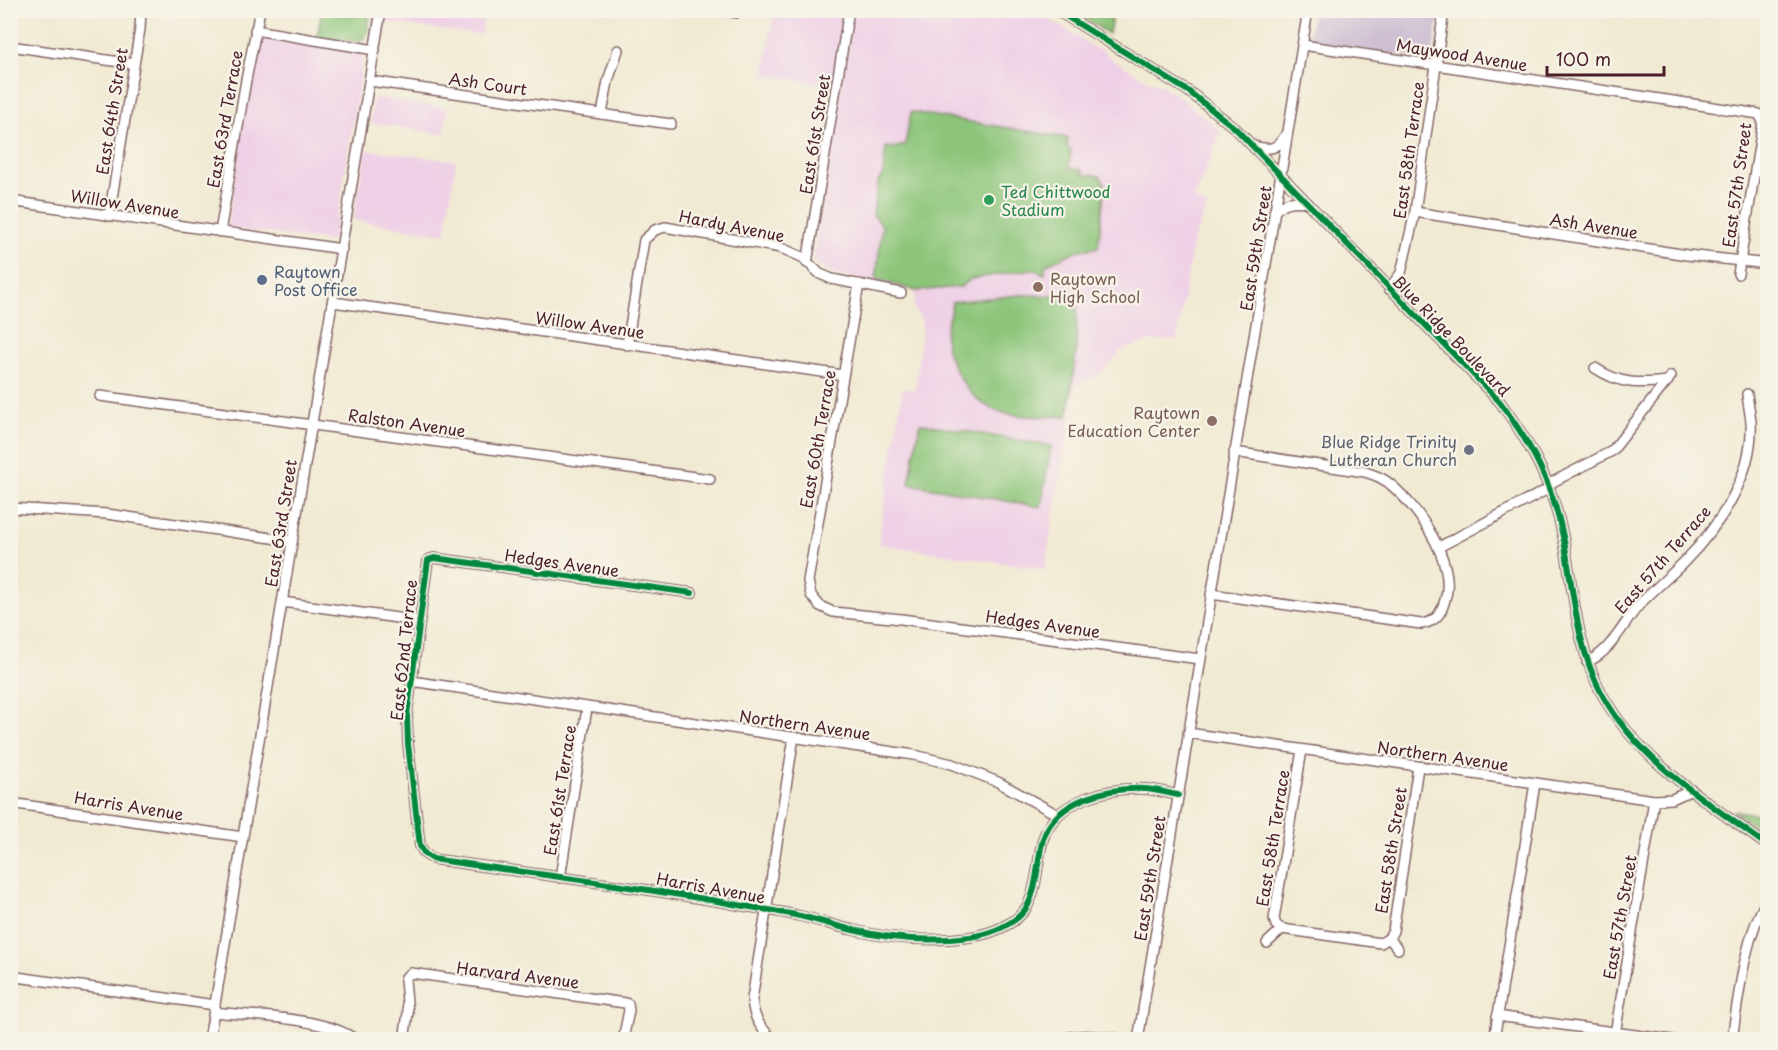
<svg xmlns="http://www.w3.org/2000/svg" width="1778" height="1050" font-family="'Playpen Sans',sans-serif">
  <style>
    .built { fill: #efd0e6 }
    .industrial { fill: #cdbed2 }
    .green { fill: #8cc579; stroke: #6b7252; stroke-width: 1.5 }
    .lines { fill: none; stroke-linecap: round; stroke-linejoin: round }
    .minor-casing { stroke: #846666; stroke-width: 12 }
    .minor { stroke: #fff; stroke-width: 9 }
    .cycleway-casing { stroke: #f7f3e8; stroke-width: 10 }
    .cycleway { stroke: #00873e; stroke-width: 6 }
    .leisure-dot { fill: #2e9e5b; stroke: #f7f3e8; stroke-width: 2 }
    .service-dot { fill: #5c6f8a; stroke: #f7f3e8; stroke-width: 2 }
    .education-dot { fill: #8d6e63; stroke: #f7f3e8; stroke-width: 2 }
    .worship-dot { fill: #6b7280; stroke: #f7f3e8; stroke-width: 2 }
    .labels { text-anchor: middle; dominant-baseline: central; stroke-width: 4.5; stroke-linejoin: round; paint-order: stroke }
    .street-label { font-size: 16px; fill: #4a1f2b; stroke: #f7f3e8 }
    .leisure-label { font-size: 16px; fill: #27864d; stroke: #f7f3e8; text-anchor: start }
    .service-label { font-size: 16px; fill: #4e5e75; stroke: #f7f3e8; text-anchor: start }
    .education-label { font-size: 16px; fill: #785e54; stroke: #f7f3e8; text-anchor: start }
    .worship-label { font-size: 16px; fill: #5b616d; stroke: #f7f3e8; text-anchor: end }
  </style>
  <rect width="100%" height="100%" fill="#f7f3e8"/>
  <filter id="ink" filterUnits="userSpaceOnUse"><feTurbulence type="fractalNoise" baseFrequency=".0167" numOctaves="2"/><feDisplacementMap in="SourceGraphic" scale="12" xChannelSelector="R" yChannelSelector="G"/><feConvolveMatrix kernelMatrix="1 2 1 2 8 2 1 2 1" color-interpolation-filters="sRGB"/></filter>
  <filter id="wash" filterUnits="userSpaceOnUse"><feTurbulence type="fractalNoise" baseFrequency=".008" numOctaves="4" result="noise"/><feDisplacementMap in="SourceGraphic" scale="24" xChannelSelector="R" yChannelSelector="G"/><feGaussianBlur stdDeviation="1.35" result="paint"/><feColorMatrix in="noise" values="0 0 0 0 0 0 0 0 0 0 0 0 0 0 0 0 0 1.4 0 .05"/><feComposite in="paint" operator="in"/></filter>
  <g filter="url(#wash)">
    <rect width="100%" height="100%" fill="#f1ead3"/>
    <!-- built -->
    <g class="built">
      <path d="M387,11V10L484,11L481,35L385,22Z"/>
      <path d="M774,11H845L832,85L764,75Z"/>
      <path d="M854,11H1036L1079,38L1097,49H1101L1112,59L1147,80L1161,85L1187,103L1221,131L1194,199L1207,206L1193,241L1177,340L1148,341L1122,350L1101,373L1075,385L1045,569L878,544L903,388L915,390L922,329L921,319L914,309L915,292L833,274L812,261Z"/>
      <path d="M262,39L352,50L364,54L334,239L331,241L233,229L228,224L256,43Z"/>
      <path d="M374,98L448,108L444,134L370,123Z"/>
      <path d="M366,150L456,161L445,234L353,220Z"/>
    </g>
    <!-- industrial -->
    <path class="industrial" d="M1313,11H1440L1432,57L1430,60L1312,42L1309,35Z"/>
    <!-- green -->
    <g class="green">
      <path d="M322,11H371L366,37L358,42L317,37Z"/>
      <path d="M1073,11H1113L1109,34Z"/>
      <path d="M911,112L1068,138L1067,147L1071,151L1069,168L1083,170L1082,174L1100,176L1105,184L1098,247L1076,251L1045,265V274L1033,269L971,279L961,287L916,291L876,279L882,225L873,215L878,182L883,174L886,147L893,148L905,145Z"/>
      <path d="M1019,295L1068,296L1077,304L1076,353L1068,416C1020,417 981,421 957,372C951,362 946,349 945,338C944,325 952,314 952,302Z"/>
      <path d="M920,423L1051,446L1041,507L909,484Z"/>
      <path d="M1733,811L1767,815V835L1764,832Z"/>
    </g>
  </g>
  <g filter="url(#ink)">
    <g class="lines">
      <!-- minor casing -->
      <g class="minor-casing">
        <g id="minor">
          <path d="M722,10L736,13"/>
          <path d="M1056,10L1188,91L1235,128L1500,402C1533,447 1553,485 1564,541C1574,593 1576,646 1602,694C1638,761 1708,802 1768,846"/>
          <path d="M255,30L375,50"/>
          <path d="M1303,45L1759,114L1763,122L1738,274"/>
          <path d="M10,46L134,64"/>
          <path d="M370,81L671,124"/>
          <path d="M602,114L608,81L618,50"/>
          <path d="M1254,146C1270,150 1276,150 1285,136"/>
          <path d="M10,201L342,249"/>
          <path d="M1274,212C1284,201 1294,200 1308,203"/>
          <path d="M1415,212L1687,255L1768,264"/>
          <path d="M109,216L140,29L141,10"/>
          <path d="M10,226L14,202"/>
          <path d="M220,232L246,80L260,10"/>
          <path d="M807,263L849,10"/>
          <path d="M859,284L808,581L811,595L814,599L820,606L833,612L901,619L1200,659"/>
          <path d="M1389,289L1401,273L1415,212L1444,10"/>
          <path d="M333,302L843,375"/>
          <path d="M627,345L644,240L655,230L665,227L781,248L802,257L820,274L832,279L901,293"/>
          <path d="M1595,368C1621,385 1638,384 1668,381"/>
          <path d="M100,396L710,479"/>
          <path d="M1549,484L1612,451L1671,376"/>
          <path d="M10,508L107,514L292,541"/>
          <path d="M1439,547L1550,488"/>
          <path d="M692,593L434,558L428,560L407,715L408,744L420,846L425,854L433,859C533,874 634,886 733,904C755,908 778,911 800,916C818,920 835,926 853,930C890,939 932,942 970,937C990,934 1018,924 1028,905C1038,885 1037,860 1043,839C1056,799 1109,787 1146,789C1157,790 1167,793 1178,795"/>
          <path d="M1211,594L1421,624C1436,622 1441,614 1445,600C1457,562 1418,507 1390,484C1382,477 1374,475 1365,472L1234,452"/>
          <path d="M282,602L419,621"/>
          <path d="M1587,662C1611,652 1623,624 1639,605C1653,590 1668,578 1683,563C1719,527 1754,475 1751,422C1750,412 1748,403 1747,394"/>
          <path d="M411,681L914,755L952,764L998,782L1058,815"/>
          <path d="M1188,733L1654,800L1672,799L1692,790"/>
          <path d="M10,803L243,837"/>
          <path d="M560,878L587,708"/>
          <path d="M1282,929L1276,925L1274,919L1302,750"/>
          <path d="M1389,938L1393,931L1418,767"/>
          <path d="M1389,938L1398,949"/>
          <path d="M1267,943L1282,929L1381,943L1389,938"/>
          <path d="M10,976L215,1005"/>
          <path d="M214,1012C251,1016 326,1017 356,1040"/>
          <path d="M1497,1016L1672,1040"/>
          <path d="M209,1040L381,10"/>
          <path d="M404,1040L408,1013L405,980L406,977L411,973L625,1003L628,1004L629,1010L623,1040"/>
          <path d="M775,1040C760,1030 753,1016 752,999L794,737"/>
          <path d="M1058,1040C1080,1033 1102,1036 1125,1040"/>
          <path d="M1138,1040L1308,10"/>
          <path d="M1494,1040L1535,783"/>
          <path d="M1614,1040L1654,800"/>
          <path d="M1732,1040C1738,999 1745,933 1768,899"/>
        </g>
      </g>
      <!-- minor -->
      <use href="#minor" class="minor"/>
      <!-- cycleway casing -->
      <g class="cycleway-casing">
        <g id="cycleway">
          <path d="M1056,10L1188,91L1235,128L1500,402C1533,447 1553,485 1564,541C1574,593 1576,646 1602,694C1638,761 1708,802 1768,846"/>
          <path d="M692,593L434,558L428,560L407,715L408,744L420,846L425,854L433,859C533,874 634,886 733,904C755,908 778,911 800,916C818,920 835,926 853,930C890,939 932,942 970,937C990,934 1018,924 1028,905C1038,885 1037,860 1043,839C1056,799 1109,787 1146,789C1157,790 1167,793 1178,795"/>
        </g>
      </g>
      <!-- cycleway -->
      <use href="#cycleway" class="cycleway"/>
    </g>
  </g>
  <!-- markers -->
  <circle class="leisure-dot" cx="989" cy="200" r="6"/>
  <circle class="service-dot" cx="262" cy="280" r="6"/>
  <g class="education-dot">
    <circle cx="1038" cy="287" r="6"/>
    <circle cx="1212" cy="421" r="6"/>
  </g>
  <circle class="worship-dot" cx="1469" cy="450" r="6"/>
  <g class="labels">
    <!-- street labels -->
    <g class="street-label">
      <text transform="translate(1462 54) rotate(9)">Maywood Avenue</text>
      <text transform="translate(488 83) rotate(8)">Ash Court</text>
      <text transform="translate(111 111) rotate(-81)">East 64th Street</text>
      <text transform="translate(224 119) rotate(-80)">East 63rd Terrace</text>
      <text transform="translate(814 134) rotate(-81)">East 61st Street</text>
      <text transform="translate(1408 150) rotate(-82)">East 58th Terrace</text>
      <text transform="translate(1736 185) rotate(-82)">East 57th Street</text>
      <text transform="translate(125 203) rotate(9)">Willow Avenue</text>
      <text transform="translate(732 225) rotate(11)">Hardy Avenue</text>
      <text transform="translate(1594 225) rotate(9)">Ash Avenue</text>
      <text transform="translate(1255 248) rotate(-81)">East 59th Street</text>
      <text transform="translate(590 324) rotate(8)">Willow Avenue</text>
      <text transform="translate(1452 335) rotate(46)">Blue Ridge Boulevard</text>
      <text transform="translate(407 422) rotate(8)">Ralston Avenue</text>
      <text transform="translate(817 439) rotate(-80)">East 60th Terrace</text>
      <text transform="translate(280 523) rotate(-81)">East 63rd Street</text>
      <text transform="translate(1662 559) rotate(-49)">East 57th Terrace</text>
      <text transform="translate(562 562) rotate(8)">Hedges Avenue</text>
      <text transform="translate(1043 623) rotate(8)">Hedges Avenue</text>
      <text transform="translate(403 650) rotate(-84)">East 62nd Terrace</text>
      <text transform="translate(805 724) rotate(8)">Northern Avenue</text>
      <text transform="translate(1443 755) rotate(8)">Northern Avenue</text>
      <text transform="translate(559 790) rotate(-81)">East 61st Terrace</text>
      <text transform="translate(129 805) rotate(9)">Harris Avenue</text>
      <text transform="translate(1272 838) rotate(-81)">East 58th Terrace</text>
      <text transform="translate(1390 850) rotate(-81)">East 58th Street</text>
      <text transform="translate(1149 878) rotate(-81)">East 59th Street</text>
      <text transform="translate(711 887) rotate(10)">Harris Avenue</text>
      <text transform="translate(1619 917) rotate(-80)">East 57th Street</text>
      <text transform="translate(518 974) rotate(7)">Harvard Avenue</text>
    </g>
    <!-- leisure labels -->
    <g class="leisure-label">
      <text x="1001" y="191">Ted Chittwood<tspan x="1001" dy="18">Stadium</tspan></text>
    </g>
    <!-- service labels -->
    <g class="service-label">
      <text x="274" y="271">Raytown<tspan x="274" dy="18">Post Office</tspan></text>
    </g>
    <!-- education labels -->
    <g class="education-label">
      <text x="1050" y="278">Raytown<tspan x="1050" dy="18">High School</tspan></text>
      <text x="1200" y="412" text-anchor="end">Raytown<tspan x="1200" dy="18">Education Center</tspan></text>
    </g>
    <!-- worship labels -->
    <g class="worship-label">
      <text x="1457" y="441">Blue Ridge Trinity<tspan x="1457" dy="18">Lutheran Church</tspan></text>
    </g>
  </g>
  <!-- margin -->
  <rect width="1778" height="1050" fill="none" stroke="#f7f3e8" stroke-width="36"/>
  <!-- scale -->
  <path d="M1547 66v9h117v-9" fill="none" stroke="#4a1f2b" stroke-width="3"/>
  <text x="1556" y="66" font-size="18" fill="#4a1f2b" stroke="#f7f3e8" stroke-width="4.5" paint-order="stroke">100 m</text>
</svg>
